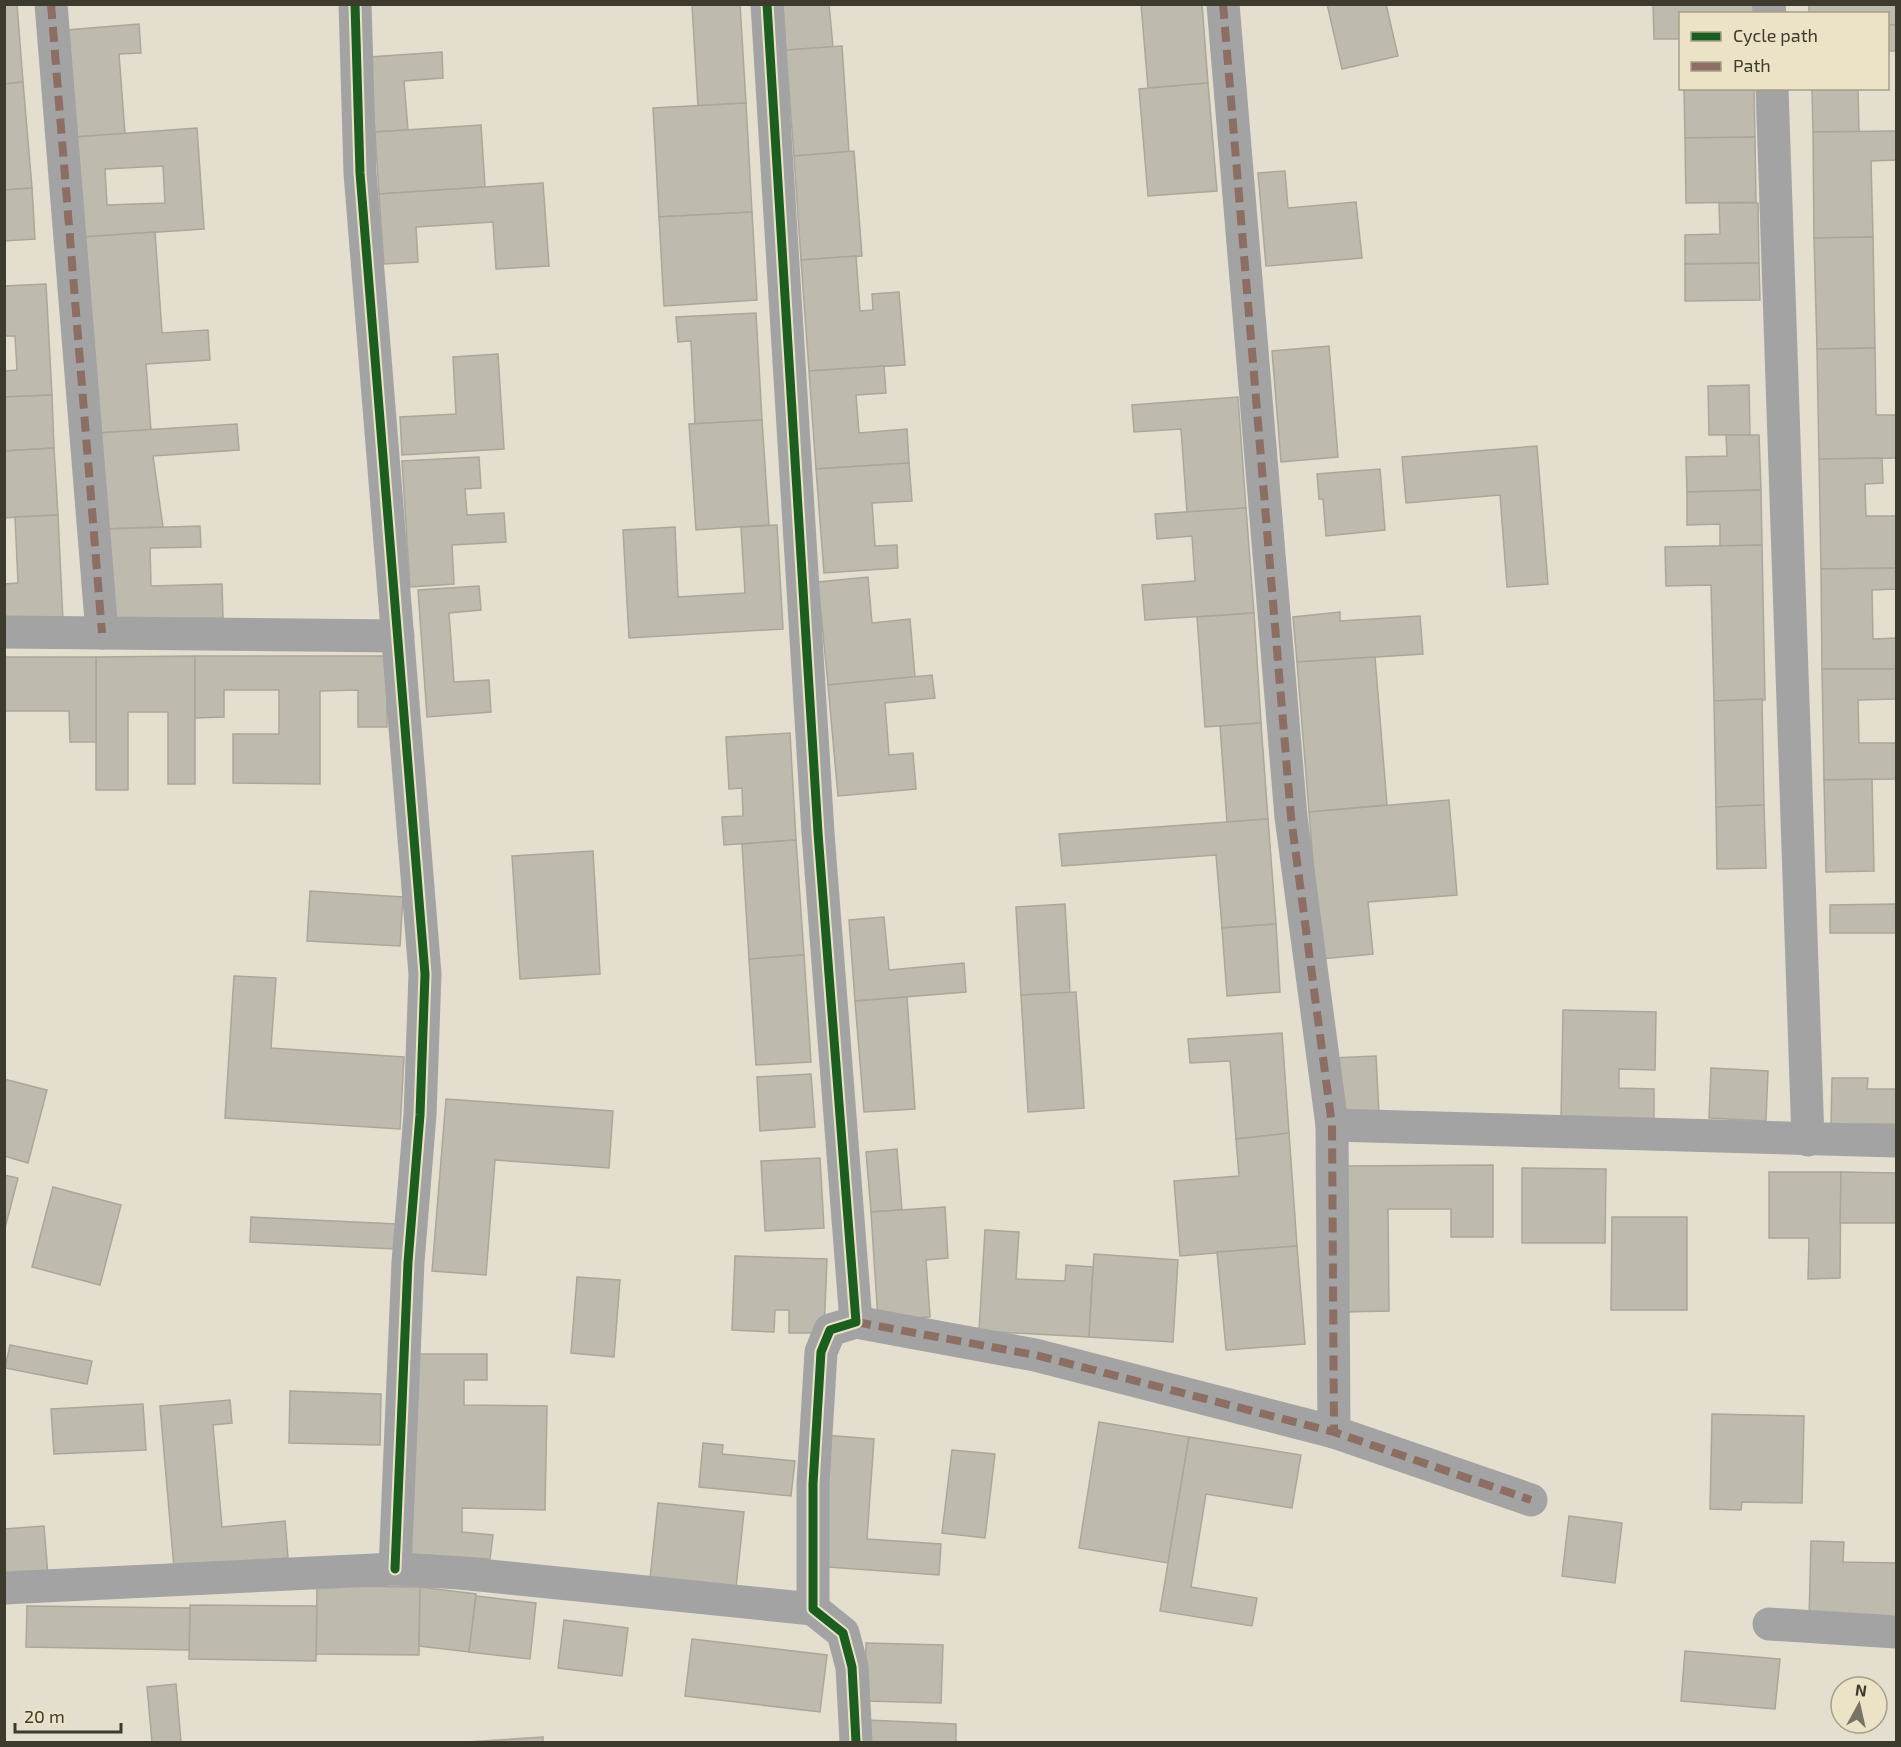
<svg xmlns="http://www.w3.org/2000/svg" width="1901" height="1747" font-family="'Exo 2',sans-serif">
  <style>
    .building { fill: #bfbaae; stroke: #aba69a; stroke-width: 1.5; fill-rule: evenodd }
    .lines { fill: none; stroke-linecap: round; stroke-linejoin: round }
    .minor { stroke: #a3a3a4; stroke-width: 33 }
    .quiet { stroke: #8d6e63; stroke-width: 8; stroke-dasharray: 15 8; stroke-linecap: butt }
    .cycleway-casing { stroke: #ece3c6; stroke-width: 13 }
    .cycleway { stroke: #1b5e20; stroke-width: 9 }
  </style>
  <rect width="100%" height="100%" fill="#e4dece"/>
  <!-- building -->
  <g class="building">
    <path d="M4,4H17L23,82L4,84Z"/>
    <path d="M740,4L746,103L698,106L692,5Z"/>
    <path d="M783,4H829L833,47L786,50Z"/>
    <path d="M1141,4H1202L1208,83L1148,88Z"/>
    <path d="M1327,4H1386L1398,56L1342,69Z"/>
    <path d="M1653,4H1753V14H1680V39H1654Z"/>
    <path d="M1809,4H1896V25H1888V14H1809Z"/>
    <path d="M139,24L141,53L119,54L125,134L74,137L66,30Z"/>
    <rect x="1888" y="25" width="8" height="26"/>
    <path d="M842,46L849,152L794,156L786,50Z"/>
    <path d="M442,52L443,78L404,81L408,130L375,132L369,57Z"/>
    <path d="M23,82L32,188L4,190V84Z"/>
    <path d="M1208,83L1217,191L1148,196L1139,89Z"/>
    <path d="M1684,88H1754L1755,137L1685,138Z"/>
    <path d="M1812,88H1858L1859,132H1813Z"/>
    <path d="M746,103L752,212L659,217L653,108Z"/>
    <path d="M481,125L485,187L379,194L375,132Z"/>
    <path d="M197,128L204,229L82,237L74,137ZM163,166L165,203L107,205L105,169Z"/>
    <path d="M1896,131V160L1871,161L1873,237L1814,238L1813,132Z"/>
    <path d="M1755,137L1756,202L1686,203L1685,138Z"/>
    <path d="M854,151L862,256L801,260L794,156Z"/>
    <path d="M1285,171L1288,208L1356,202L1362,258L1266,266L1258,173Z"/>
    <path d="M543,183L549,266L496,269L493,222L416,227L418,262L384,264L379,194Z"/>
    <path d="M32,188L35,239L4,241V190Z"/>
    <path d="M1719,203H1758L1759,263L1685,264V235L1720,234Z"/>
    <path d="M752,212L757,300L664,306L659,217Z"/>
    <path d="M155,232L162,333L208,330L210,360L146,364L151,430L96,433L82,237Z"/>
    <path d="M1873,237L1875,348L1817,349L1814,238Z"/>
    <path d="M856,256L860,311L873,310L872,294L899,292L905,365L809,371L801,260Z"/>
    <path d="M1759,263L1760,300L1685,301V264Z"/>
    <path d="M46,284L52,395L4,397V371L17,370L15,336H4V286Z"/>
    <path d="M756,313L762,420L695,424L691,341L678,342L676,317Z"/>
    <path d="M1329,346L1338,457L1281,462L1272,351Z"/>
    <path d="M1875,348L1876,415H1896V458L1819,459L1817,349Z"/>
    <path d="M498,354L504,449L402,455L400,417L456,414L453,357Z"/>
    <path d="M884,366L886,393L856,395L859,433L907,429L909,463L816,469L809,371Z"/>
    <path d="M1749,385L1750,435H1709L1708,386Z"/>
    <path d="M52,395L54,448L4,451V397Z"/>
    <path d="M1238,397L1246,508L1187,512L1181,429L1134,432L1132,405Z"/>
    <path d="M762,420L769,525L696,530L689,424Z"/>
    <path d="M237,424L239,450L153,456L163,527L104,529L96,433Z"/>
    <path d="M1726,435H1759L1761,490L1687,492L1686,457L1727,456Z"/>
    <path d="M1537,446L1548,584L1507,587L1500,495L1406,503L1402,457Z"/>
    <path d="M54,448L58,515L4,518V451Z"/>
    <path d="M479,457L481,488L465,489L467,515L504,513L506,542L452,545L454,584L410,587L402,461Z"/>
    <path d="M1882,458L1883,483L1865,484L1866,516H1896V568L1821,569L1819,459Z"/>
    <path d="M909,463L912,501L872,503L875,546L897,545L898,568L824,573L816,469Z"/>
    <path d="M1380,469L1385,530L1326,536L1323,499H1319L1317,474Z"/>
    <path d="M1761,490L1762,545L1720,546V524L1687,525V492Z"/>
    <path d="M1246,508L1254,613L1145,620L1142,585L1195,581L1192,536L1157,539L1155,514Z"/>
    <path d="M58,515L63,622L4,625V584L18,583L15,517Z"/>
    <path d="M777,525L783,629L629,638L623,530L675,527L678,597L745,593L741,527Z"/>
    <path d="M200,526L201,547L150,548L151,586L222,584L223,618L110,621L104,529Z"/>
    <path d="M1762,545L1765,700L1714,701L1711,585L1666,586L1665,547Z"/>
    <path d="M1896,568V589L1872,590L1873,639L1896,638V669H1822L1821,569Z"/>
    <path d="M868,577L872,623L910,619L915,677L828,685L818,582Z"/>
    <path d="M479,586L481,610L449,613L454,682L489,680L491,712L427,717L418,590Z"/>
    <path d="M1340,612V621L1420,616L1423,654L1297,662L1293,617Z"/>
    <path d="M1254,613L1261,723L1205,727L1197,617Z"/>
    <path d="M195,656V784H168V712H128V790H96V657Z"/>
    <path d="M195,656H387V727H358V690L320,691V784L233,783V734H279V690H224V717L195,718Z"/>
    <path d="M4,657H96V742H70L69,711H4Z"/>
    <path d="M1375,657L1387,805L1309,812L1297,662Z"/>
    <path d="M1822,669H1896V699L1858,700L1859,743H1896V779L1824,780Z"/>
    <path d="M932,675L935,698L885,703L889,755L913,753L916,789L838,796L828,685Z"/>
    <path d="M1762,699L1764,805L1716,807L1714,701Z"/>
    <path d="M1261,723L1268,819L1227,822L1220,726Z"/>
    <path d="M790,733L796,840L724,845L722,817L743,816L742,788L729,789L726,737Z"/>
    <path d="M1872,779L1874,871L1826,872L1824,780Z"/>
    <path d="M1449,800L1457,895L1368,902L1373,954L1321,959L1309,812Z"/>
    <path d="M1764,805L1766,868L1717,869L1716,807Z"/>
    <path d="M1268,819L1276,924L1222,928L1216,855L1062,866L1059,834Z"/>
    <path d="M796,840L804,955L749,959L742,844Z"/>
    <path d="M593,851L600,974L520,979L512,856Z"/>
    <path d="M310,891L403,897L400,946L307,941Z"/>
    <path d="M1065,904L1070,993L1021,995L1016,907Z"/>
    <path d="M1896,904V933H1830V905Z"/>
    <path d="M884,917L889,970L964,963L966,992L855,1001L849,920Z"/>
    <path d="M1276,924L1280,992L1227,996L1222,928Z"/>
    <path d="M804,955L811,1062L756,1065L749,959Z"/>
    <path d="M234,976L276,978L271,1048L404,1057L400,1129L225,1118Z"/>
    <path d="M1076,992L1084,1108L1028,1112L1021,995Z"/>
    <path d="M907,997L915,1109L864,1112L855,1001Z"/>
    <path d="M1563,1010L1656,1012L1655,1070L1619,1069V1088L1654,1089V1121L1561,1119Z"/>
    <path d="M1282,1033L1289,1133L1236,1139L1230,1061L1190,1063L1188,1039Z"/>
    <path d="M1376,1056L1379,1113L1336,1115L1333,1058Z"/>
    <path d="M1711,1068L1768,1071L1766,1121L1709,1118Z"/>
    <path d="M811,1074L815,1127L760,1131L757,1077Z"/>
    <path d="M1832,1078H1868L1867,1089H1896V1124H1831Z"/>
    <path d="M4,1079L47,1090L28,1163L4,1156Z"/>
    <path d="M446,1099L613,1111L609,1168L495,1160L486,1275L432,1271Z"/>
    <path d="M1289,1133L1297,1246L1180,1256L1174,1181L1239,1176L1236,1139Z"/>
    <path d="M897,1149L902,1210L871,1212L866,1152Z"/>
    <path d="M820,1158L824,1228L765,1231L761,1161Z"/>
    <path d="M1493,1165V1237H1451V1209H1388L1389,1311L1344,1312L1343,1166Z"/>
    <path d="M1522,1168L1606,1169L1605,1243H1522Z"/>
    <path d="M1769,1172H1841L1840,1278L1808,1279L1809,1238H1769Z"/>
    <path d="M1841,1172L1896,1173V1223H1840Z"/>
    <path d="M4,1175L18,1178L4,1232Z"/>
    <path d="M53,1187L121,1205L100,1285L32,1267Z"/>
    <path d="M945,1207L948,1258L926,1260L930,1317L878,1320L871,1212Z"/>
    <path d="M251,1217L397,1224L396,1249L250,1242Z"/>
    <path d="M1612,1217H1687V1310H1611Z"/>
    <path d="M985,1230L1019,1232L1016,1279L1065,1281L1066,1265L1093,1267L1089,1337L979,1331Z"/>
    <path d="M1297,1246L1305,1344L1226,1350L1217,1252Z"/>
    <path d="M1094,1254L1178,1260L1173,1342L1089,1337Z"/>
    <path d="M735,1256L827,1259L824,1333H789V1310H775L774,1332L732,1330Z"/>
    <path d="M577,1277L620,1280L614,1357L571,1353Z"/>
    <path d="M10,1345L92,1361L87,1384L5,1368Z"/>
    <path d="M414,1354H487V1380H464V1405L547,1406L545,1510L462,1508V1532L493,1535L490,1559L411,1554Z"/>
    <path d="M290,1391L381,1394L380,1445L289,1443Z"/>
    <path d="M230,1400L232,1423L213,1425L222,1527L285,1521L288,1558L174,1568L160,1406Z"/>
    <path d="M143,1404L146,1450L54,1454L51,1409Z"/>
    <path d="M1712,1414L1804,1416L1802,1503L1742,1502L1741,1510L1710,1509Z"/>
    <path d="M1099,1422L1189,1437L1168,1563L1079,1548Z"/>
    <path d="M824,1435L874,1439L867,1539L941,1544L939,1575L814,1566Z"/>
    <path d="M1189,1437L1301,1455L1292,1508L1206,1494L1191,1587L1257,1598L1252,1626L1160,1611Z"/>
    <path d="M703,1443L723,1445L722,1454L795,1461L791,1496L699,1487Z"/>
    <path d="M952,1450L995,1454L985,1538L942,1533Z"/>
    <path d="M658,1503L744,1512L736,1588L650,1579Z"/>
    <path d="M1569,1516L1622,1523L1615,1583L1562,1576Z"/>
    <path d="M44,1526L48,1576L4,1580V1529Z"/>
    <path d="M1811,1541L1844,1542L1843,1562L1896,1563V1623L1809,1621Z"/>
    <path d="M317,1586L420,1587L419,1655L316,1654Z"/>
    <path d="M420,1587L476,1594L469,1652L419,1646Z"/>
    <path d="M476,1596L536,1603L530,1659L469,1652Z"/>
    <path d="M190,1605L317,1606L316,1661L189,1659Z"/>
    <path d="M27,1606L190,1608L189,1650L26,1647Z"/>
    <path d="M564,1620L628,1628L622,1676L558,1668Z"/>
    <path d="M692,1639L827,1655L820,1712L685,1696Z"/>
    <path d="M866,1643L943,1645L941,1703L865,1701Z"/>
    <path d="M1685,1651L1780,1659L1775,1709L1681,1701Z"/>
    <path d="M176,1684L181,1742H152L147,1687Z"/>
    <path d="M867,1720L956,1724V1742H867Z"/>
    <path d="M543,1737V1742H467Z"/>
  </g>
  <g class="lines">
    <!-- minor -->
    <g class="minor">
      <path d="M51,4L102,633"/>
      <path d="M355,4L360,173L425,974L420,1115L408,1262L395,1569"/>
      <path d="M767,4L818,833L856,1322L830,1330L821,1352L813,1484V1609L843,1633L852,1667L856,1742"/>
      <path d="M1223,4L1291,817L1332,1125L1334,1432"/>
      <path d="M1769,4L1770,14"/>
      <path d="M1772,88L1808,1140"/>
      <path d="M4,632L398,636"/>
      <path d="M1332,1125L1896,1141"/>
      <path d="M856,1322L1035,1355L1334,1432L1531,1500"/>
      <path d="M4,1588L395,1569L460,1573L813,1609"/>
      <path d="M1769,1624L1896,1632"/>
    </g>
    <!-- quiet -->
    <g class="quiet">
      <path d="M51,4L102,633"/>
      <path d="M1223,4L1291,817L1332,1125L1334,1432"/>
      <path d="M856,1322L1035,1355L1334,1432L1531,1500"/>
    </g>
    <!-- cycleway casing -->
    <g class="cycleway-casing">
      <g id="cycleway">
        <path d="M355,4L360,173L425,974L420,1115L408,1262L395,1569"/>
        <path d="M767,4L818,833L856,1322L830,1330L821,1352L813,1484V1609L843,1633L852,1667L856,1742"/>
      </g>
    </g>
    <!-- cycleway -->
    <use href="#cycleway" class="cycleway"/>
  </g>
  <!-- border -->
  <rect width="1901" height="1747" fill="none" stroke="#3d3a2e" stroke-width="12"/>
  <!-- legend -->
  <rect x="1679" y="12" width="210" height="78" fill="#ece3c6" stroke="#a69f89" stroke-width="1.5"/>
  <rect x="1691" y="32" width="30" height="9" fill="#1b5e20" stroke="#a69f89" stroke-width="1.5"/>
  <text x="1733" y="42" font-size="18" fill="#3d3a2e">Cycle path</text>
  <rect x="1691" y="62" width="30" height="9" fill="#8d6e63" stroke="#a69f89" stroke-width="1.5"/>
  <text x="1733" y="72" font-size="18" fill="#3d3a2e">Path</text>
  <!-- north arrow -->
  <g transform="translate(1859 1705) rotate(8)"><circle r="28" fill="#ece3c6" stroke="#a69f89" stroke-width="1.5"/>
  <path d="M0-4.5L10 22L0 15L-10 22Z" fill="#777366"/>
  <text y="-9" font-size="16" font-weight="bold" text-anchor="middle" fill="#3d3a2e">N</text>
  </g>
  <!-- scale -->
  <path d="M15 1723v9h106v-9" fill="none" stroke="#3d3a2e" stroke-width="3"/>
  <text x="24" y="1723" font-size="18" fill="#3d3a2e" stroke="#ece3c6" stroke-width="4.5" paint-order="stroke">20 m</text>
</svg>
